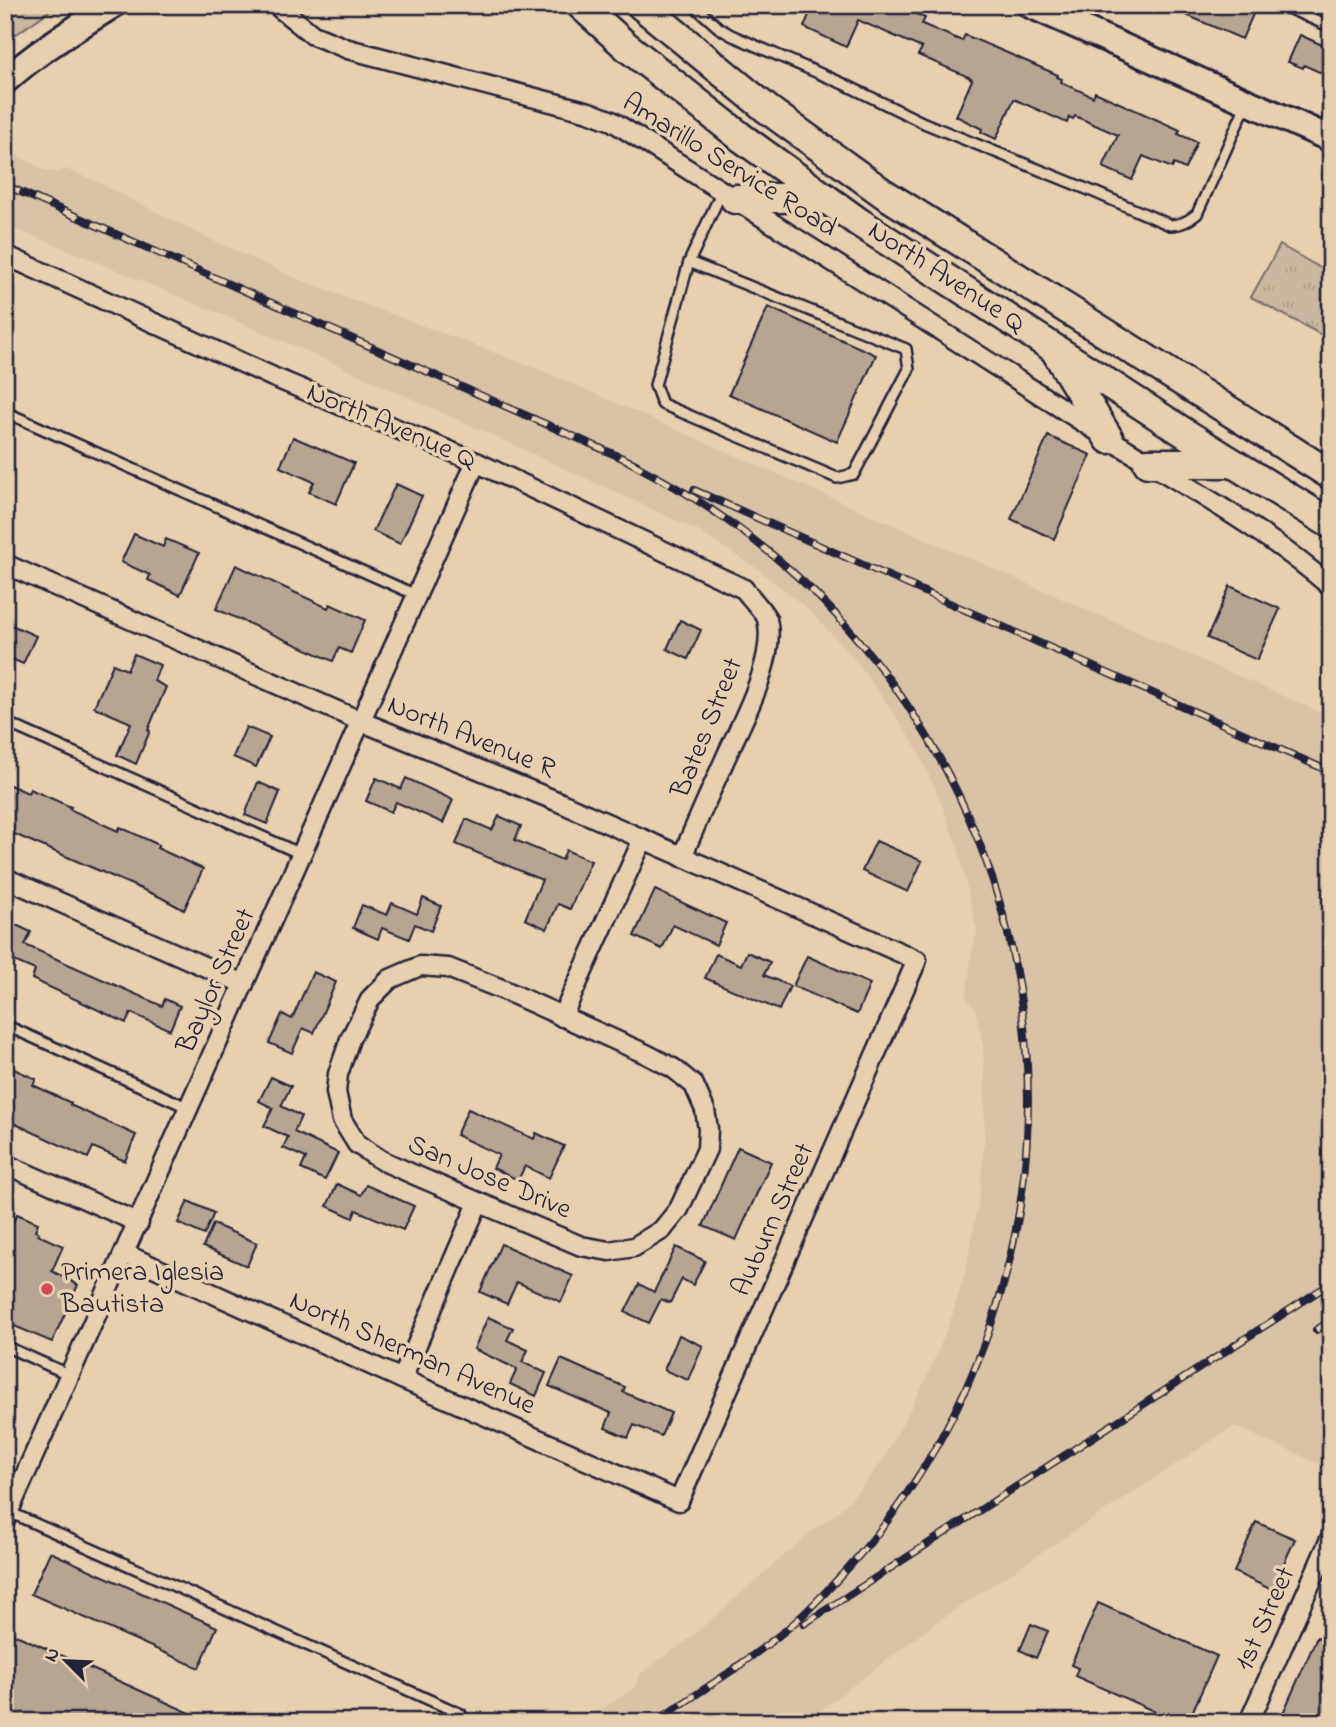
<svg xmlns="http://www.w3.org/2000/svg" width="1336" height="1727" font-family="'Indie Flower',sans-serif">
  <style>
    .built { fill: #d9c3a7 }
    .grass { fill: url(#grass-tufts); stroke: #766c6d; stroke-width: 2 }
    .building { fill: #b7a593; stroke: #22223b; stroke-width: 2 }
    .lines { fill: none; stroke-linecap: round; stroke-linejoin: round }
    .lane-casing { stroke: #22223b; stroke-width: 14 }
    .street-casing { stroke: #22223b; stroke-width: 23 }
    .secondary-casing { stroke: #22223b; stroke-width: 30 }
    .primary-casing { stroke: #22223b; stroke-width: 33 }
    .lane { stroke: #e7d0b0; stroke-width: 9 }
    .street { stroke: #e7d0b0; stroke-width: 18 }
    .secondary { stroke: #e7d0b0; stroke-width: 24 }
    .primary { stroke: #e7d0b0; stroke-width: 28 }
    .rail-casing { stroke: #22223b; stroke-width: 8 }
    .rail { stroke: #e7d0b0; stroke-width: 5; stroke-dasharray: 16; stroke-linecap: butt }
    .poi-dot { fill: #d1495b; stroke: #e7d0b0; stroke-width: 2.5 }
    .labels { text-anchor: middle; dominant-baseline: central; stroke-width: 7; stroke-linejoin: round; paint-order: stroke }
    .street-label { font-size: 28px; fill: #22223b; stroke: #e7d0b0 }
    .poi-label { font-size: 28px; fill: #22223b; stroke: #e7d0b0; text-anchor: start }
  </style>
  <defs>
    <pattern id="grass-tufts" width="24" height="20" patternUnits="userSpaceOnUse" patternTransform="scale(1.75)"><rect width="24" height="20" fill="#cab79f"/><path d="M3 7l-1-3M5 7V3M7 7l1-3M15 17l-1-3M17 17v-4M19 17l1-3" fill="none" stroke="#ad9d8a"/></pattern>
  </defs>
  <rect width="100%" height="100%" fill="#e7d0b0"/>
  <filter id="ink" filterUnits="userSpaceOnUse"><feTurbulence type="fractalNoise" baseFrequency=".0143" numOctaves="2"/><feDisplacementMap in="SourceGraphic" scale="14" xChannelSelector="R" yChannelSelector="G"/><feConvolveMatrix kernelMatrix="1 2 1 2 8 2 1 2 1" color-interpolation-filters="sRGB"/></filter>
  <g filter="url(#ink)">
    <!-- built -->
    <path class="built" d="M5,134L8,150L46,171L58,172L66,169L95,181L218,243L298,279L543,371L1331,717V1469L1234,1426L941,1619L805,1722H583L634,1688L640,1674L690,1638L812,1531L838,1512L861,1488L883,1460L924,1383L939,1349L953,1313L967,1265L980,1192L984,1144L985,1088L983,1046L975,1008L966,998L971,957L977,931L958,849L940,800L917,749L888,705L851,655L810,611L759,570L695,529L509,443L302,349L69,250L5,225Z"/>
    <!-- grass -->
    <g class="grass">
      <path d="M5,5H58L5,42Z"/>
      <path d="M1280,245L1331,274V340L1251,297Z"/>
    </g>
    <!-- building -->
    <g class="building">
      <path d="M813,5H897L925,18L922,24L962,41L965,35L1012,55L1058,75L1057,77L1062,79L1061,82L1093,97L1095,92L1180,130L1178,134L1197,142L1185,169L1174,164L1172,168L1143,156L1132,180L1103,167L1118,135L1075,116L1073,119L1069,117L1067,123L1014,99L996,139L981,132L982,129L956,116L972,80L970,79L971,78L918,55L922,48L858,20L846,47L804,27Z"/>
      <path d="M1163,5H1245L1255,10L1242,39Z"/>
      <path d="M1300,35L1331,49V65L1326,75L1304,65L1303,68L1288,62Z"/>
      <path d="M768,307L876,355L837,442L729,394Z"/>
      <path d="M1048,436L1091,455L1054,539L1011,519Z"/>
      <path d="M293,437L354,463L336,504L309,492L314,482L280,467Z"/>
      <path d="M396,484L422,496L400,544L373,531Z"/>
      <path d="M134,534L163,547L166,539L199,553L180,595L148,580L150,575L121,562Z"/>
      <path d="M236,565L328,608L330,604L365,620L351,653L339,648L333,661L216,609Z"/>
      <path d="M1230,586L1280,609L1257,660L1207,638Z"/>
      <path d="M680,620L701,630L688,659L667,649Z"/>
      <path d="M5,622L36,636L23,664L5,656Z"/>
      <path d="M134,654L160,665L154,681L166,687L148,730L150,731L136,764L117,755L131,723L94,707L113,664L127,670Z"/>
      <path d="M246,727L270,737L256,767L233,757Z"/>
      <path d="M376,778L401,789L406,778L453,800L443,823L396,802L391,812L366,801Z"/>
      <path d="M258,782L280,792L267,824L245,815Z"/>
      <path d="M5,783L28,793L30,789L71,807L69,809L118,831L120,827L159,845L157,848L203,869L184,910L160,897L5,830Z"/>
      <path d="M499,816L521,826L515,840L562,860L566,850L591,861L570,909L558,904L547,929L525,919L542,880L456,844L466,819L492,830Z"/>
      <path d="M876,841L922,861L908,892L862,871Z"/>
      <path d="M655,890L726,923L716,945L673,925L662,949L634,936Z"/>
      <path d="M423,898L441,906L431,931L415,924L409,939L382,928L378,939L353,928L362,905L387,915L392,903L417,914Z"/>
      <path d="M5,920L31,932L25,945L162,1006L165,999L180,1006L170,1030L131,1013L126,1023L32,979L35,970L5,957Z"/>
      <path d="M747,952L770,962L764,975L790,986L779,1010L705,978L716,954L741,965Z"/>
      <path d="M807,956L870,984L857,1014L793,986Z"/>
      <path d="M313,972L336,982L314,1033L303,1028L292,1053L269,1043L282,1014L292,1019Z"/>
      <path d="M5,1065L36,1079L33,1085L71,1103L70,1105L136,1135L125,1161L93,1147L88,1158L5,1119Z"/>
      <path d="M271,1077L291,1086L281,1106L301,1116L294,1132L338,1153L325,1180L301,1169L306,1158L283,1148L288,1137L264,1126L273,1108L259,1101Z"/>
      <path d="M468,1109L534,1139L536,1133L564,1146L549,1178L525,1166L518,1180L493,1168L499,1155L456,1135Z"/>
      <path d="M738,1147L771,1162L736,1240L703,1226Z"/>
      <path d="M337,1184L361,1195L366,1185L414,1206L403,1230L356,1210L353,1218L327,1206Z"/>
      <path d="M188,1201L214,1213L204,1235L178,1223Z"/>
      <path d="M17,1214L38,1223L35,1231L39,1233L38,1235L63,1246L52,1271L78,1285L52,1342L5,1322V1218L13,1222Z"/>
      <path d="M213,1224L257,1243L247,1266L203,1247Z"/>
      <path d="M501,1244L573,1276L561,1302L517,1282L507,1304L480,1292Z"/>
      <path d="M676,1247L705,1261L693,1285L682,1279L670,1303L661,1299L649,1323L625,1312L639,1284L654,1292Z"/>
      <path d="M488,1317L513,1328L507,1340L528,1350L522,1362L546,1373L536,1396L510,1384L517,1369L474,1349Z"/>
      <path d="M679,1335L703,1346L688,1380L664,1370Z"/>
      <path d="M561,1359L625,1387L623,1392L671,1413L661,1436L634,1425L628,1438L605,1428L611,1413L549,1386Z"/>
      <path d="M1256,1522L1295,1539L1272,1590L1234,1572Z"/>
      <path d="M50,1552L217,1627L199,1668L31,1594Z"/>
      <path d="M1098,1603L1217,1656L1188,1722H1178L1075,1676L1078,1668L1071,1665Z"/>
      <path d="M1031,1624L1048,1631L1036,1658L1020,1650Z"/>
      <path d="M5,1630L210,1722H21L5,1715Z"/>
      <path d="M1317,1637L1331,1643V1707L1324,1722H1279Z"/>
    </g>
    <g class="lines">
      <!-- lane casing -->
      <g class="lane-casing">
        <g id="lane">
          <path d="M693,5L719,28L731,35L846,85L924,123L1094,192L1170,225C1181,225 1188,221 1197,214L1247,103"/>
          <path d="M1281,5L1331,27"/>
          <path d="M689,262L906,349L909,369L854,474L837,478L662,404L655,385L689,262L722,191"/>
          <path d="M5,412L416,595"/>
          <path d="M5,722L301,854"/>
          <path d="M5,1025L189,1108"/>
          <path d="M5,1346L70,1375"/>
          <path d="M9,1512L461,1714"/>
        </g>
      </g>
      <!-- street casing -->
      <g class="street-casing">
        <g id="street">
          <path d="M276,5L313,35L348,49L589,112L612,121C772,222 930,324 1089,426C1170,478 1258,523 1331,587"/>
          <path d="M5,255L273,377L476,462L744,589C749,596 765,613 767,619C777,659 742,721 726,757C711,790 696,824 682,857"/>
          <path d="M5,564L360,721L559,802L917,960L679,1501L402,1379L125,1254"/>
          <path d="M5,878L244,984"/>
          <path d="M420,966L448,968L504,990L646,1054L673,1068L694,1085L705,1110L708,1129L707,1149L679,1209L662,1230L634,1247L609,1251L581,1246L417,1176L381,1160L357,1144L342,1120L336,1092L338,1074L350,1039L371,998L390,979Z"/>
          <path d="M562,1017L643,839"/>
          <path d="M5,1164L139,1223"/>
          <path d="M402,1379L478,1203"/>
          <path d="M5,1520L476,462"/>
          <path d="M1249,1722L1331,1537"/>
        </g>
      </g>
      <!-- secondary casing -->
      <g class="secondary-casing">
        <g id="secondary">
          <path d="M1030,5L1331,139"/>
          <path d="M5,81C38,51 75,29 113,5"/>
        </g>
      </g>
      <!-- primary casing -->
      <g class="primary-casing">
        <g id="primary">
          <path d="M581,5L626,46L742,138L857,221L1188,435L1331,524"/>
          <path d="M641,5L767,109L883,193L1331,475"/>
          <path d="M735,199L824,197"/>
          <path d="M1058,355L1109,439"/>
          <path d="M1148,463H1232"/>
        </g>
      </g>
      <!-- lane -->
      <use href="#lane" class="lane"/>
      <!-- street -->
      <use href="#street" class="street"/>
      <!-- secondary -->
      <use href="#secondary" class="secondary"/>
      <!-- primary -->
      <use href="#primary" class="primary"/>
      <!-- rail casing -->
      <g class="rail-casing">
        <g id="rail">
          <path d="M5,185L636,464"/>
          <path d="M628,461C649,473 671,484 692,497C754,536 811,583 858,640C1063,882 1086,1228 908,1492C880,1534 845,1573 809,1609C786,1632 760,1650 734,1669"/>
          <path d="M694,490L1331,772"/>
          <path d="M1316,1330L1331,1321"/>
          <path d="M804,1624L1331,1283"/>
          <path d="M655,1722L742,1664"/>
        </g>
      </g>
      <!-- rail -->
      <use href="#rail" class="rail"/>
    </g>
  </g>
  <!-- markers -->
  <circle class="poi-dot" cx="47" cy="1289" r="7"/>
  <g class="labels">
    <!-- street labels -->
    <g class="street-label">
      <text transform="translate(729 166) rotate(32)">Amarillo Service Road</text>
      <text transform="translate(946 278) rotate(33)">North Avenue Q</text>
      <text transform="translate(391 427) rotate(23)">North Avenue Q</text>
      <text transform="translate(708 728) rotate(-68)">Bates Street</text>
      <text transform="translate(471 738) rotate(22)">North Avenue R</text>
      <text transform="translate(217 981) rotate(-66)">Baylor Street</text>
      <text transform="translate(489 1178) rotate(23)">San Jose Drive</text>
      <text transform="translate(774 1220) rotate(-66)">Auburn Street</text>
      <text transform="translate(412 1354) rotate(24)">North Sherman Avenue</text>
      <text transform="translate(1266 1619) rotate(-66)">1st Street</text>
    </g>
    <!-- poi labels -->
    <g class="poi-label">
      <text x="61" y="1273">Primera Iglesia<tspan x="61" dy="32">Bautista</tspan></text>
    </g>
  </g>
  <!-- margin -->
  <rect width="1336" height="1727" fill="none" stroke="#e7d0b0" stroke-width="28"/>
  <rect x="14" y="14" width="1308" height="1699" fill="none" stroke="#22223b" stroke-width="2.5" filter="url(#ink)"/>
  <!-- north arrow -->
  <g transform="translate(66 1661) rotate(294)" stroke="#e7d0b0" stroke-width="5" paint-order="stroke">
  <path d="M0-5L12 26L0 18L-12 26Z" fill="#22223b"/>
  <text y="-10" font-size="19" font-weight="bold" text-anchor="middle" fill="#22223b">N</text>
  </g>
</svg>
